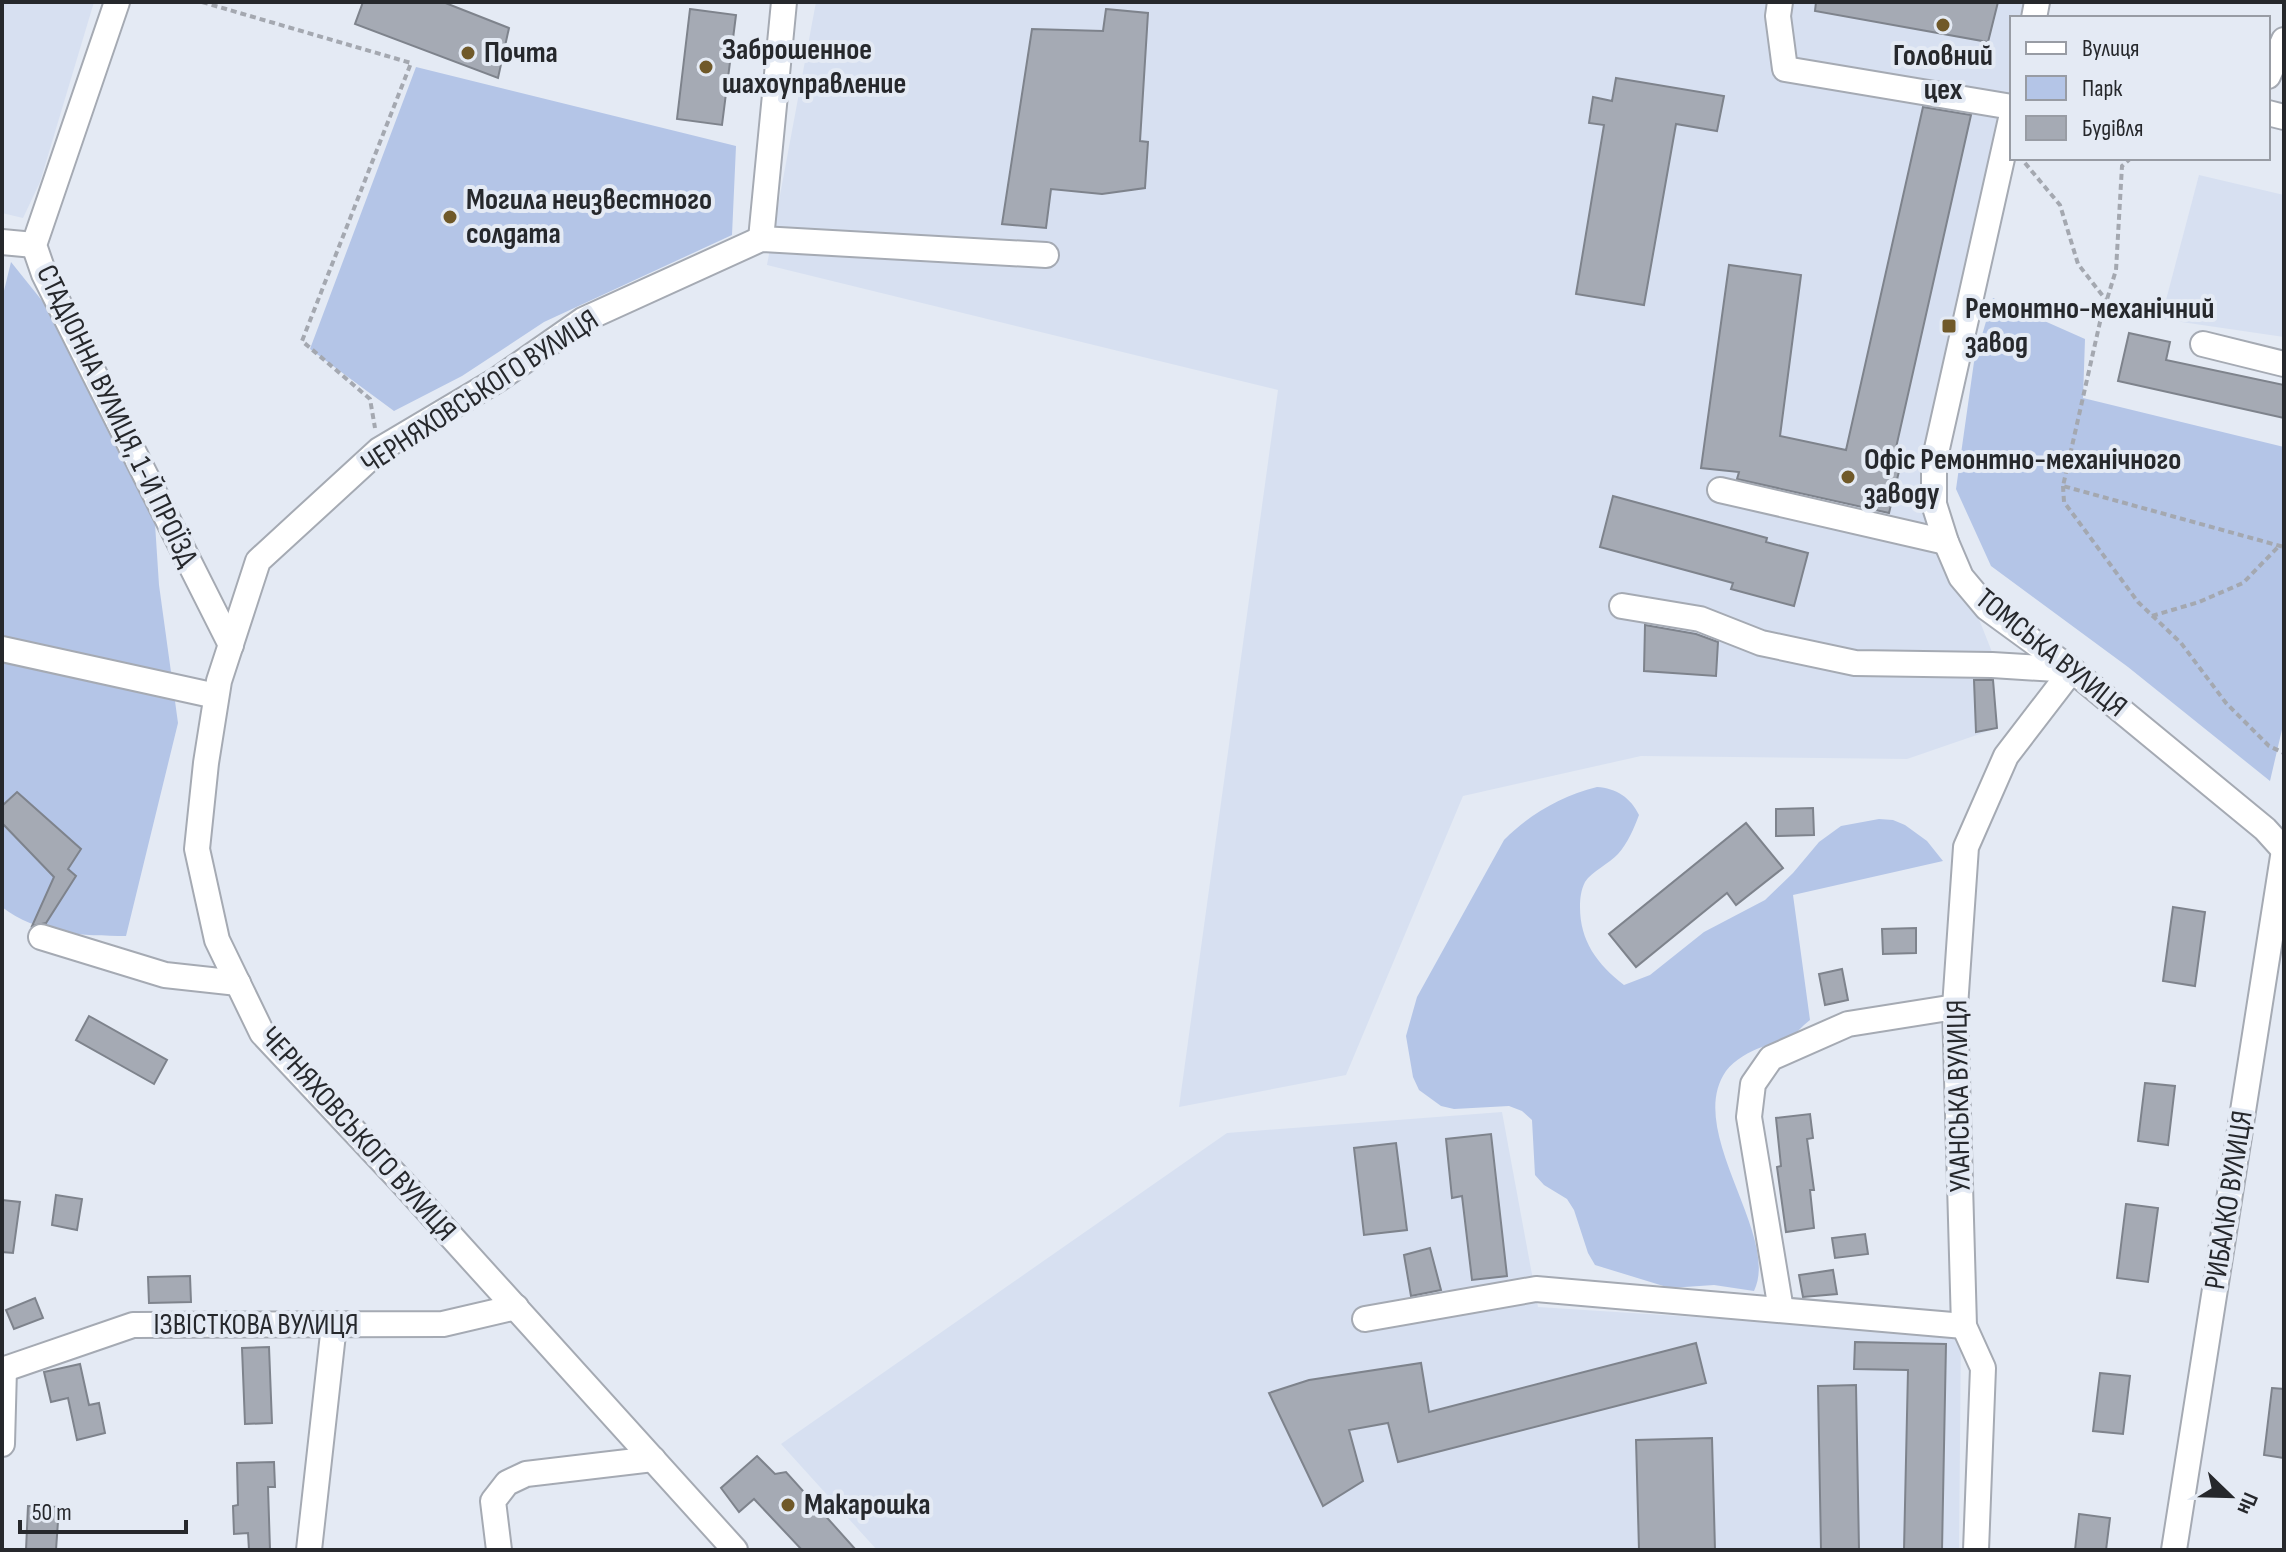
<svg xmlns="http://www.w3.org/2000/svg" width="2286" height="1552" font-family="'Sofia Sans Condensed',sans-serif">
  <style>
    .built { fill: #d7e0f1 }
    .green { fill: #b4c5e7 }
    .building { fill: #a5aab4; stroke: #7e838c; stroke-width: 2 }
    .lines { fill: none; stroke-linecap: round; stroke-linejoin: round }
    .minor-casing { stroke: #a5aab3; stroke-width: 28 }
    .path { stroke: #a4a8b0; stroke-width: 4; stroke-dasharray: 6 4; stroke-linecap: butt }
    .minor { stroke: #fff; stroke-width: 24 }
    .poi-dot { fill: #705929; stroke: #e4eaf4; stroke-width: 3 }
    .labels { text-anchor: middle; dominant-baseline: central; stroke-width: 8; stroke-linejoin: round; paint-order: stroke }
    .poi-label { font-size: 30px; font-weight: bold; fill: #26282c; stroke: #e4eaf4; text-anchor: start }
    .street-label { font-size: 30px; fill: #26282c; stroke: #e4eaf4 }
  </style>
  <rect width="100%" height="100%" fill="#e4eaf4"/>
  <!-- built -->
  <g class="built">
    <path d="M2,2H94L40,182L23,218L2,213Z"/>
    <path d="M816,2H2031L2028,18H2012V106L1938,516L1992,652L1997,728L1907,759L1641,756L1463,796L1346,1075L1179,1107L1278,390L767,265Z"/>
    <path d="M2199,175L2284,195V337L2161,319Z"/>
    <path d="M1502,1112L1538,1307L1961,1334L1959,1550H877L781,1444L1227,1133Z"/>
  </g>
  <!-- green -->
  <g class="green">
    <path d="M416,67L736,146L732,235L544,322L462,376L394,411L310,349Z"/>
    <path d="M11,262L104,378L153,493L159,585L178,723L126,936C84,936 36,934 2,907V299Z"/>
    <path d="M1993,298L2085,339L2083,398L2284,447V721L2270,781L2128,667L1991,566L1956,489L1974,362Z"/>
    <path d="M1597,787C1616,788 1631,798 1639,815C1634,828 1628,843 1618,854C1609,864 1592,871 1585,882C1581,890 1580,898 1580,907C1580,941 1597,964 1624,985L1650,975L1704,932L1765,900L1793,873L1819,842L1841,826L1879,819L1893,820L1905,825L1927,841L1943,861L1793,895L1810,1020C1802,1026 1794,1036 1786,1041C1780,1045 1769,1045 1762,1047C1750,1051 1734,1060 1726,1071C1684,1131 1781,1235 1754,1291L1714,1285L1670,1288L1595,1265L1588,1253L1574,1210L1567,1199L1544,1185L1535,1175L1532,1120L1522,1111L1509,1106L1454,1109L1441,1106L1419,1090L1413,1077L1406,1036L1417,997L1504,840C1530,814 1561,796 1597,787Z"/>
  </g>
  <!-- building -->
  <g class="building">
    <path d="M363,2H443L509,28L498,78L355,24Z"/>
    <path d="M1816,2H1998L1988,42L1815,11Z"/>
    <path d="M690,9L736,15L722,125L677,119Z"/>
    <path d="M1106,9L1148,13L1140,141L1148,142L1145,188L1102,194L1051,189L1046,228L1002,224L1032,29L1103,31Z"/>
    <path d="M1616,78L1724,96L1717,131L1676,124L1644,305L1576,294L1604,125L1589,123L1593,97L1612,101Z"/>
    <path d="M1923,107L1971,115L1893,461L1901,463L1889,513L1737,479L1739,472L1701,468L1729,265L1801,275L1780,436L1846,450Z"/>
    <path d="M2129,333L2170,342L2166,360L2284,385V418L2118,381Z"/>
    <path d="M1613,496L1767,538L1766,542L1808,553L1794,606L1731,589L1733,583L1600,547Z"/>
    <path d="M1645,625L1696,634L1718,642L1716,676L1644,671Z"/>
    <path d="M1974,680H1993L1997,728L1976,732Z"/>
    <path d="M17,792L81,849L68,869L76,876L46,923L32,926L54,877L2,823V806Z"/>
    <path d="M1813,808L1814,835L1776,836V809Z"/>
    <path d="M1746,823L1783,868L1736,905L1727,893L1636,967L1609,934Z"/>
    <path d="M2173,907L2205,912L2195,986L2163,981Z"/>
    <path d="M1916,928V953L1883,954L1882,929Z"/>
    <path d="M1842,969L1848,1000L1825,1005L1819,974Z"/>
    <path d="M89,1016L167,1060L154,1084L76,1040Z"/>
    <path d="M2145,1083L2175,1086L2168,1145L2138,1141Z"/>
    <path d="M1810,1114L1813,1138L1807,1139L1814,1190H1810L1814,1228L1786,1232L1777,1167L1781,1166L1776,1118Z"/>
    <path d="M1491,1134L1507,1276L1472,1280L1462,1196L1452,1198L1446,1139Z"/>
    <path d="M1396,1143L1407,1230L1364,1235L1354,1148Z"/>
    <path d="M56,1195L82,1199L77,1230L52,1225Z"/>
    <path d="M2,1200L20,1202L13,1253L2,1252Z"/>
    <path d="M2126,1204L2158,1208L2148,1282L2117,1278Z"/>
    <path d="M1865,1234L1868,1254L1835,1258L1832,1238Z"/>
    <path d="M1430,1248L1441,1290L1411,1296L1404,1255Z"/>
    <path d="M1833,1270L1837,1294L1803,1297L1799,1275Z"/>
    <path d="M190,1276L191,1302L149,1303L148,1277Z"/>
    <path d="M35,1298L43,1318L14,1329L6,1310Z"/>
    <path d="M1855,1342L1946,1344L1942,1550H1904L1908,1370L1854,1369Z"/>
    <path d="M1696,1343L1706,1383L1398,1462L1388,1423L1349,1430L1363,1481L1323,1506L1269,1393L1309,1380L1421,1363L1429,1412Z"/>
    <path d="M269,1347L272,1423L245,1424L242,1348Z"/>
    <path d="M80,1364L89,1405L99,1403L105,1433L77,1440L68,1398L51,1402L44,1372Z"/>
    <path d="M2100,1373L2130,1376L2123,1434L2093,1431Z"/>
    <path d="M1856,1385L1859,1550H1821L1818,1386Z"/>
    <path d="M2272,1388L2284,1389V1458L2264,1455Z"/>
    <path d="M1712,1438L1715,1550H1639L1636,1440Z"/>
    <path d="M757,1456L775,1474L786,1472L856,1550H802L754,1499L739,1512L721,1488Z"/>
    <path d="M274,1462L275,1487H268L270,1550H249L248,1533L234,1534L233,1506L238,1505L237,1463Z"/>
    <path d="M28,1506L59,1507L56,1550H26Z"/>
    <path d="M2079,1514L2110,1518L2106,1550H2075Z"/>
  </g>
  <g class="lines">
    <!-- minor casing -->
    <g class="minor-casing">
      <g id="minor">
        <path d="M117,2L34,245L44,274L231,645"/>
        <path d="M1780,2L1778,16L1785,69L2012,107"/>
        <path d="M2034,18L2037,2"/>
        <path d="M2268,76L2284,40"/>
        <path d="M2268,113L2284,117"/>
        <path d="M2012,114L1934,462V504L1946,542L1961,577L1987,608L2072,670L2265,829L2284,850"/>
        <path d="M761,239L784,2"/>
        <path d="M2,242L34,245"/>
        <path d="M2203,344L2284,364"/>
        <path d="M1720,490L1946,542"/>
        <path d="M1622,606L1700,619L1761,643L1855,663L1992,665L2072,670"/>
        <path d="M2,649L216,696"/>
        <path d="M41,937L165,975L238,983"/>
        <path d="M1781,1310L1749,1117L1753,1084L1771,1058L1848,1024L1955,1007"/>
        <path d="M1365,1319L1536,1289L1964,1326"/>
        <path d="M2,1370L133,1325L443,1324L516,1307"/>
        <path d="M2,1444L4,1369"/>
        <path d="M309,1550L334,1325"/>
        <path d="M499,1550L493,1501L507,1483L526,1474L653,1459"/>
        <path d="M735,1550L401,1181L262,1033L217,940L197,849L206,763L219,681L258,561L379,450L497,380L583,320L761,239L1046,255"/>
        <path d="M1976,1550L1983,1368L1964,1326L1955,1007L1966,847L2006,756L2072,670"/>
        <path d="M2174,1550L2284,850"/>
      </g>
    </g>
    <!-- path -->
    <g class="path">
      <path d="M202,2L411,63L302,341L370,399L375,428"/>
      <path d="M2131,158L2122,166L2116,270L2100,322L2063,486L2284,547"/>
      <path d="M2025,163L2060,205L2078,264L2106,300"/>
      <path d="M2063,486L2064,502L2138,602L2181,643L2226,703L2269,746L2284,753"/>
      <path d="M2152,616L2199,602L2243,583L2279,546"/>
    </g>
    <!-- minor -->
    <use href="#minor" class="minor"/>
  </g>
  <!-- markers -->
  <g class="poi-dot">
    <circle cx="1943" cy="25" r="8"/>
    <circle cx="468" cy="53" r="8"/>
    <circle cx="706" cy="67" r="8"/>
    <circle cx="450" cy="217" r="8"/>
    <rect x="1941" y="318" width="16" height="16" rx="4"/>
    <circle cx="1848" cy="477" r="8"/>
    <circle cx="788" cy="1505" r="8"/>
  </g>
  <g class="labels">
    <!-- poi labels -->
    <g class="poi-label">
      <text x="722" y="50">Заброшенное<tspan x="722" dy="34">шахоуправление</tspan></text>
      <text x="484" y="53">Почта</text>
      <text x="1943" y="56" text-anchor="middle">Головний<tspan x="1943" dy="34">цех</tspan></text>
      <text x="466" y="200">Могила неизвестного<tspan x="466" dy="34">солдата</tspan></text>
      <text x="1965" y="309">Ремонтно-механічний<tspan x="1965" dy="34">завод</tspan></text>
      <text x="1864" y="460">Офіс Ремонтно-механічного<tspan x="1864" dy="34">заводу</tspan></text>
      <text x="804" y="1505">Макарошка</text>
    </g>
    <!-- street labels -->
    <g class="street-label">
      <text transform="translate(480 392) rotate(-33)">ЧЕРНЯХОВСЬКОГО ВУЛИЦЯ</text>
      <text transform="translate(117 416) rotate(64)">СТАДІОННА ВУЛИЦЯ, 1-Й ПРОЇЗД</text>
      <text transform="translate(2051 653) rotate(39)">ТОМСЬКА ВУЛИЦЯ</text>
      <text transform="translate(1959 1096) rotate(-91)">УЛАНСЬКА ВУЛИЦЯ</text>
      <text transform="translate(358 1134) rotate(48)">ЧЕРНЯХОВСЬКОГО ВУЛИЦЯ</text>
      <text transform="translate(2229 1200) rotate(-81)">РИБАЛКО ВУЛИЦЯ</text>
      <text x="256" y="1325">IЗВIСТКОВА ВУЛИЦЯ</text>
    </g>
  </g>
  <!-- border -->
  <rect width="2286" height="1552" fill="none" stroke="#26282c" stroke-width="8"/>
  <!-- legend -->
  <rect x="2010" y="16" width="260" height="144" fill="#e4eaf4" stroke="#989ca4" stroke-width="2"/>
  <rect x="2026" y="42" width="40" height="12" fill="#ffffff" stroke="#989ca4" stroke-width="2"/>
  <text x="2082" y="56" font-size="24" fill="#26282c">Вулиця</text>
  <rect x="2026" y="76" width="40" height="24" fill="#b4c5e7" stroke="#989ca4" stroke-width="2"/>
  <text x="2082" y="96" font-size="24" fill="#26282c">Парк</text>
  <rect x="2026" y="116" width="40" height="24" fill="#a5aab4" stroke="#989ca4" stroke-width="2"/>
  <text x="2082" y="136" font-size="24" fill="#26282c">Будівля</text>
  <!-- north arrow -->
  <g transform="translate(2230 1496) rotate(113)" stroke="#e4eaf4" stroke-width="6" paint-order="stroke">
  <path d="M0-6L14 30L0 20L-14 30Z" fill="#26282c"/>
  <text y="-12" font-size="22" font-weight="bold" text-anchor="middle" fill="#26282c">Пн</text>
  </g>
  <!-- scale -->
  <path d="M20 1520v12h166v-12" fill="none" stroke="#26282c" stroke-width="4"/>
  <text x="32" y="1520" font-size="24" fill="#26282c" stroke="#e4eaf4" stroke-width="6" paint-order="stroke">50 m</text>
</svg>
